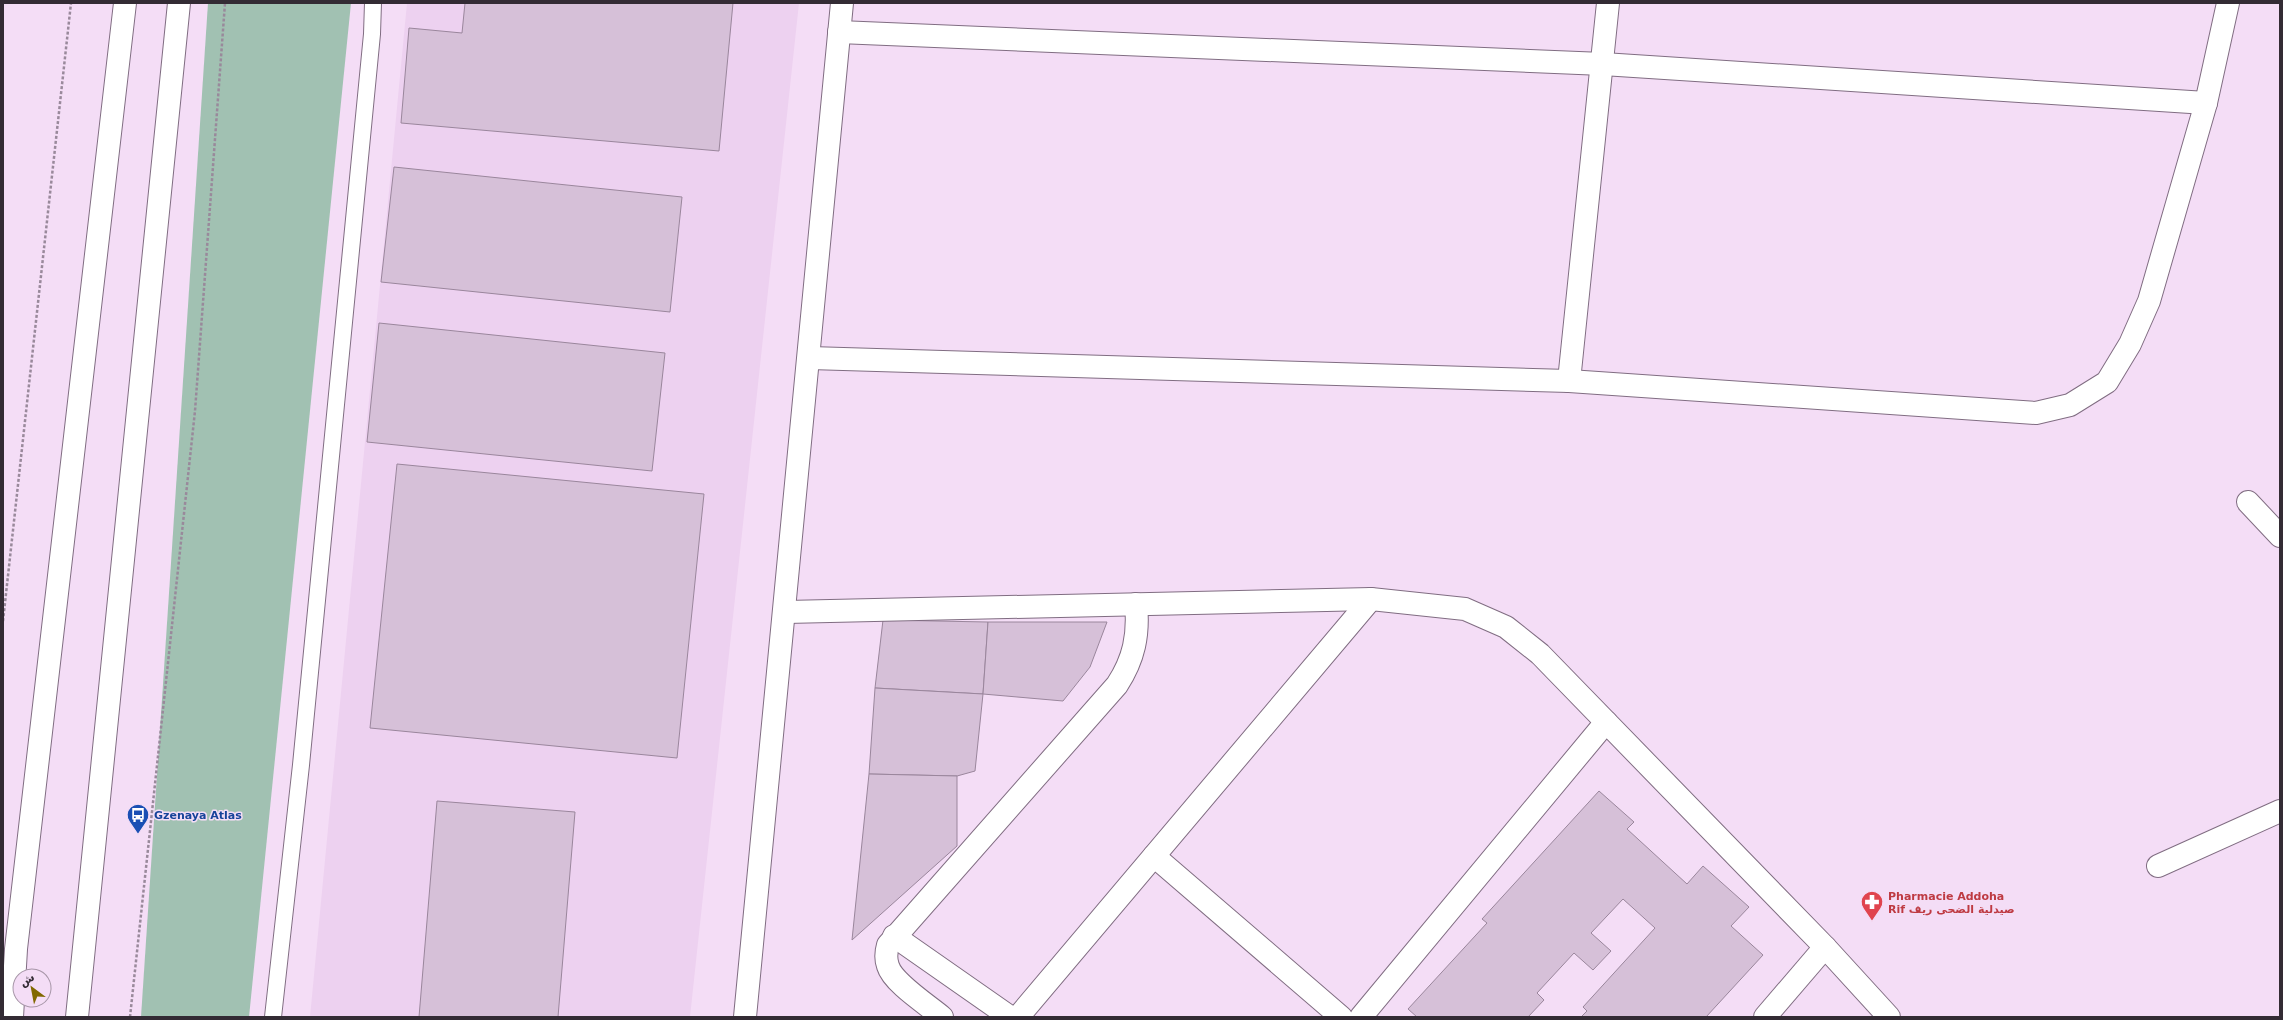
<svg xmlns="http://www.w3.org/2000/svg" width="2283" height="1020" font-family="'DejaVu Sans','Noto Naskh Arabic',sans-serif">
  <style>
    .built { fill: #edd1f0 }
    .green { fill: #a1c1b2 }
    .building { fill: #d6c0d8; stroke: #9a869c }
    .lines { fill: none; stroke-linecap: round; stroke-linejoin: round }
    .service-casing { stroke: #806d82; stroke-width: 18 }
    .minor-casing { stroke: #806d82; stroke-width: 24 }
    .trunk-casing { stroke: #806d82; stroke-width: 24 }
    .path { stroke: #99899b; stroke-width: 2.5; stroke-dasharray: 3 2; stroke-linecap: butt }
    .service { stroke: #fff; stroke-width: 16 }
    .minor { stroke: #fff; stroke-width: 22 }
    .trunk { stroke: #fff; stroke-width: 22 }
    .labels { text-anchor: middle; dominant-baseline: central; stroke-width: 3; stroke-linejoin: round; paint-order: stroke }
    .transit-label { font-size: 11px; font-weight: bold; fill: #164399; stroke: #f4ddf6; text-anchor: start }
    .health-label { font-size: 11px; font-weight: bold; fill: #be3a42; stroke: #f4ddf6; text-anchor: start }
  </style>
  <rect width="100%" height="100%" fill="#f4ddf6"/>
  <!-- built -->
  <path class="built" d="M407,3H799L690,1017H310Z"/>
  <!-- green -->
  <path class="green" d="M208,3H351L249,1017H141Z"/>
  <!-- building -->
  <g class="building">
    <path d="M465,3H733L719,151L401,123L409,28L462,33Z"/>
    <path d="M394,167L682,197L670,312L381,282Z"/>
    <path d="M379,323L665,353L652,471L367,442Z"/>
    <path d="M397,464L704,494L677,758L370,728Z"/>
    <path d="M883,620L988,622L983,694L875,688Z"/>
    <path d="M988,622H1107L1090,667L1063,701L983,694Z"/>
    <path d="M875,688L983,694L975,771L957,776L869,774Z"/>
    <path d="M869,774L957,776V846L852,940Z"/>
    <path d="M1599,791L1634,822L1627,829L1687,884L1703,866L1749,907L1731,926L1763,955L1706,1017H1581L1587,1011L1583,1007L1655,928L1623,899L1591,933L1611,951L1593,970L1574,953L1537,993L1544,1000L1528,1017H1417L1408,1009L1487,923L1482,919Z"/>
    <path d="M437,801L575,812L558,1017H419Z"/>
  </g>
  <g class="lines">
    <!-- service casing -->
    <g class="service-casing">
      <path id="service" d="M273,1017L301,765L372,34L373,3"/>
    </g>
    <!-- minor casing -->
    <g class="minor-casing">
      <g id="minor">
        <path d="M839,32L1603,64L2206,103"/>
        <path d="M810,358L1569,381L2036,413L2070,405L2107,382L2130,344L2149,301L2206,103L2228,3"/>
        <path d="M1569,381L1608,3"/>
        <path d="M2248,502L2280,536"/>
        <path d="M786,612L1371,599L1465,609L1506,627L1540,654L1825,947L1889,1017"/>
        <path d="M1154,856L1341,1017"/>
        <path d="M2158,866L2280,811"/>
        <path d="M894,936L1010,1017"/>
        <path d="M745,1017L842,3"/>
        <path d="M942,1017C928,1005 893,983 888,966C885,958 886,952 888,945L1117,685C1134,659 1139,635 1136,604"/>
        <path d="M1018,1017L1371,599"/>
        <path d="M1361,1017L1606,722"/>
        <path d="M1765,1017L1825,947"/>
      </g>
    </g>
    <!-- trunk casing -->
    <g class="trunk-casing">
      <g id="trunk">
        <path d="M12,1017L16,949L125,3"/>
        <path d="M77,1017L179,3"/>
      </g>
    </g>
    <!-- path -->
    <g class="path">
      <path d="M3,621L71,3"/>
      <path d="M130,1017L195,411L225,3"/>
    </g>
    <!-- service -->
    <use href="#service" class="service"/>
    <!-- minor -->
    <use href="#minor" class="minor"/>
    <!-- trunk -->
    <use href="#trunk" class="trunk"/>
  </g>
  <!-- icons -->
  <defs>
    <g id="bus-pin" transform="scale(1.15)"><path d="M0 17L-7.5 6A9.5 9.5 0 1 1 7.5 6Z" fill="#1a4fb4" stroke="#f4ddf6"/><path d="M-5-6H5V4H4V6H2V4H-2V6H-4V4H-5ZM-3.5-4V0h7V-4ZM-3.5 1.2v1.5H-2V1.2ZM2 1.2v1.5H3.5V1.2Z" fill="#fff"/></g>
    <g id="pharmacy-pin" transform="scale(1.15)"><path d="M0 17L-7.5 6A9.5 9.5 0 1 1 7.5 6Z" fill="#e0444e" stroke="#f4ddf6"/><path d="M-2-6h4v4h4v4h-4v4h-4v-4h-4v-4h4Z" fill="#fff"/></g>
  </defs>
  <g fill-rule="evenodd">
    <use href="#bus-pin" x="138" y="815"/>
    <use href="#pharmacy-pin" x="1872" y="902"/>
  </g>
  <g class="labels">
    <!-- transit labels -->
    <g class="transit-label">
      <text x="154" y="815">Gzenaya Atlas</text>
    </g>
    <!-- health labels -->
    <g class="health-label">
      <text x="1888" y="896">Pharmacie Addoha<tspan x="1888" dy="13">Rif صيدلية الضحى ريف</tspan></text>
    </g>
  </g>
  <!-- border -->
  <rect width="2283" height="1020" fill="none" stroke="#332b34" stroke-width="8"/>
  <!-- north arrow -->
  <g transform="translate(32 988) rotate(328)"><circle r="19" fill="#f4ddf6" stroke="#a796a8"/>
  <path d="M0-3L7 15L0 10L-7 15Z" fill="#816800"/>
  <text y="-6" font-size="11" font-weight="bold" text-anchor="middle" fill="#332b34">ش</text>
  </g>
</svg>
